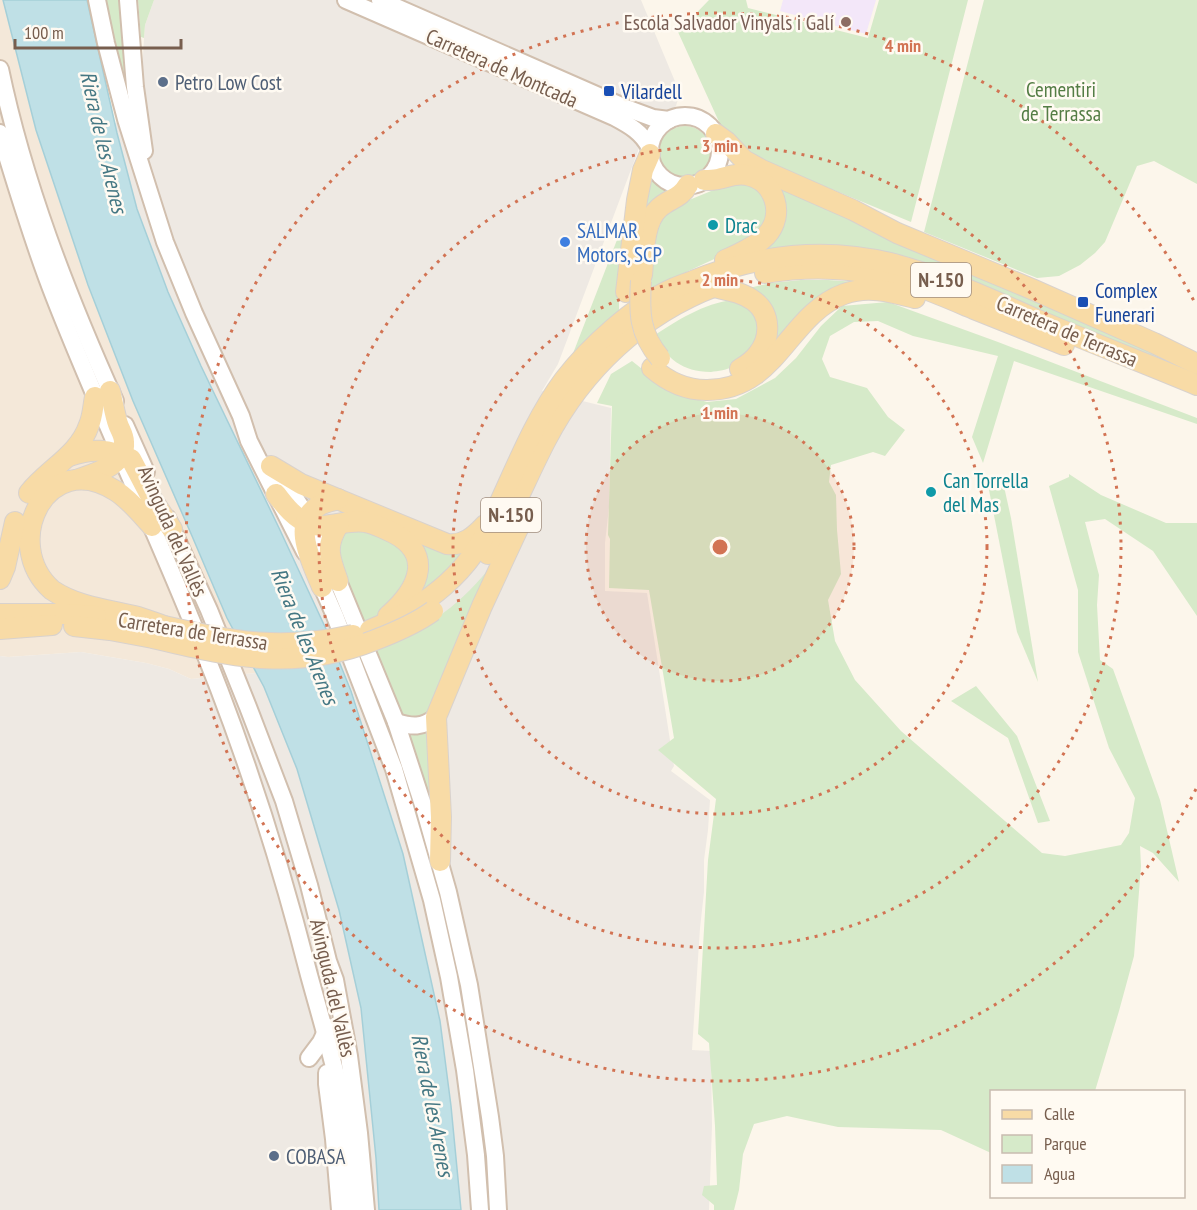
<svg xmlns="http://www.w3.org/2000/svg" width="1197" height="1210" font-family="'PT Sans Narrow',sans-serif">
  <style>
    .residential { fill: #f4e8d9 }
    .industrial { fill: #eee9e3 }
    .education { fill: #f3e7f9 }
    .green { fill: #d6eac9 }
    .water { fill: #bfe0e6; stroke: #a5cfd8; stroke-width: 1.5 }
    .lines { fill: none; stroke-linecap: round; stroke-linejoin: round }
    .secondary-casing { stroke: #d1bfae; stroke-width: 20 }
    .primary-casing { stroke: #d9d2cd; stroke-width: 22 }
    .secondary { stroke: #fff; stroke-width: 16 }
    .primary { stroke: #f8dba6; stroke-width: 20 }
    .primary-bridge-casing { stroke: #d9d2cd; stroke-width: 22; stroke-linecap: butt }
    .primary-bridge { stroke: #f8dba6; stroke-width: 20 }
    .ring { fill: none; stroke: #d27353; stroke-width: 3; stroke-dasharray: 3 6 }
    .education-dot { fill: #8d6e63; stroke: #fffaf2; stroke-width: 2 }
    .service-dot { fill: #5c6f8a; stroke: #fffaf2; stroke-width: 2 }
    .transit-dot { fill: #1a4fb4; stroke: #fffaf2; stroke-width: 2 }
    .culture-dot { fill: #0f9aa8; stroke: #fffaf2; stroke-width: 2 }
    .shop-dot { fill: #3f7fe0; stroke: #fffaf2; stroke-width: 2 }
    .labels { text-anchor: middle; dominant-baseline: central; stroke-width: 5; stroke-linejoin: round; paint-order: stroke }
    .shield { fill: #fffaf2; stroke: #a08d7f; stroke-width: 1.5 }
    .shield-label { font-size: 20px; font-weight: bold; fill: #775e4e }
    .education-label { font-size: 21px; fill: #785e54; stroke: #fffaf2; text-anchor: end }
    .street-label { font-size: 21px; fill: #775e4e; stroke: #fffaf2 }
    .service-label { font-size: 21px; fill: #4e5e75; stroke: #fffaf2; text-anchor: start }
    .park-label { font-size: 21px; fill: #547d45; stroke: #fffaf2 }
    .transit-label { font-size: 21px; fill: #164399; stroke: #fffaf2; text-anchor: start }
    .culture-label { font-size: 21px; fill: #0d838f; stroke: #fffaf2; text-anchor: start }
    .shop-label { font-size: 21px; fill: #366cbe; stroke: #fffaf2; text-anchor: start }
    .water-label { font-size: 22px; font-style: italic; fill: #447783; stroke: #fffaf2 }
    .centre { fill: #d27353; stroke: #fffaf2; stroke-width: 3 }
    .ring-label { font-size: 18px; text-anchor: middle; font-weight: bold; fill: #d27353; stroke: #fffaf2; stroke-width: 5; stroke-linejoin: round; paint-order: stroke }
  </style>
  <rect width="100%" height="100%" fill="#fcf6eb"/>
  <!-- residential -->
  <path class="residential" d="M0,0H3L36,130L133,401L192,536L227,618L256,673L191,679L169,669L146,663L81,652L8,657L0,656Z"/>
  <!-- industrial -->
  <g class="industrial">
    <path d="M154,0H641L679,91L678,99L676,106L670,111H653L558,364L542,391L611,408L609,507L605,543V591L647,593L674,766L671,771L710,800L708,830L704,860V892L700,928L692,1050L711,1051L712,1126L709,1210H461L451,1106L440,1021L403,854L375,764L352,691L326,629L279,528L201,366L168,292L137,209L117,133L115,123L147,118L142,75L144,38L145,25Z"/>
    <path d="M81,652L146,663L169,669L191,679L256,673L264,687L297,769L339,910L361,1008L376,1158L379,1210H0V656L8,657Z"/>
  </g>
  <!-- education -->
  <path class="education" d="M783,0H876L866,34L780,11Z"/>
  <!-- green -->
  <g class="green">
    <path d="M105,0H124L133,110L107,9Z"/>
    <path d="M138,0H154L145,25L144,38L141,37Z"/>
    <path d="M709,0H746L748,8L868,38L879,0H968L911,222L795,174L756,156L720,124L678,32Z"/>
    <path d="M984,0H1197V184L1154,161L1137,166L1105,242L1095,253L1080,265L1059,276L1037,278L924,232Z"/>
    <circle cx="685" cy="152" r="26"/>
    <path d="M649,176L660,187L671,193L643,221Z"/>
    <path d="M637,180L619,296V313L572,356L622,227Z"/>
    <path d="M738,180L756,185L771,210L761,232L725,254L682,274L647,294L655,224L672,207Z"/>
    <path d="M775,186L1197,370V376L762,250Z"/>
    <path d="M801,280H828L857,282L767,354L749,288L771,283Z"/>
    <path d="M733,300L757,313L761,339C753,348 744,360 734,366C727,370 718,371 711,372C681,372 669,358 652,337C676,321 704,303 733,300Z"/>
    <path d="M888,302L998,342L1197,418V424L1014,361L983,463L972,437L998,356L913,336L878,321L854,322L830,336L822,359L830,377L867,388L888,417L905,430L885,456L873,452L831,465L829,482L836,495L837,530L841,574L828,600L835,641L855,680L901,731L1042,853L1065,856L1121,845L1129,833L1135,798L1109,748L1078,652V590L1049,486L1069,477V474L1101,495L1166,523H1197V616L1153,551L1105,519L1085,522L1099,575L1097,605L1100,660L1113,669L1160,800L1179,882L1153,853L1140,846L1141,866L1134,956L1119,1011L1095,1091L992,1092L991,1153L941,1130L838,1127L787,1116L754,1124L743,1154L739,1190L734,1210H714V1205L702,1195L704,1186L717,1185L715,1126L709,1043L698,1034L708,860L716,799L658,750L674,738L649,590L609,588L610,539L608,535L612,406L597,403L611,374L632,361L671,392L707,402L736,399L775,378L796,358L821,326L842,306Z"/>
    <path d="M1003,482L1011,518L1038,682L1017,632L988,485Z"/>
    <path d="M356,529L389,538L409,558V577L381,614L365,622L337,555L342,536L348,531Z"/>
    <path d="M411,538L469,547L449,572L411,601Z"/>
    <path d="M488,570L429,711C423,718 412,717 403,715L376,650C422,631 456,609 488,570Z"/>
    <path d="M976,686L1017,736L1050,821L1038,823L1008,738L951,701Z"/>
    <path d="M430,727L433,812L405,729Z"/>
  </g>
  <!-- water -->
  <path class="water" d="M3,0H87L117,133L137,209L168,292L201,366L279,528L326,629L351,691L403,854L440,1021L451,1106L461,1210H379L376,1158L361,1008L339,910L297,769L264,687L227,618L192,536L133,401L88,285L36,130Z"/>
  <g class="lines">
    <!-- secondary casing -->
    <g class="secondary-casing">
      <g id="secondary">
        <path d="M97,0L106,43L126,119L165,242L194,313L241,416L249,441L305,552"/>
        <path d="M128,0L135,87L144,151"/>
        <path d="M346,0L614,117C629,125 642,132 650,148"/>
        <path d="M380,0L626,108L653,118L669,120"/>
        <path d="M0,69C24,184 67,294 115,401"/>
        <circle cx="685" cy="151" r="35"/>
        <path d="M0,133C17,188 33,243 54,296C96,404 146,509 190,617C239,733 278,853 309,975C320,1015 332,1055 341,1096C348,1133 350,1172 352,1210"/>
        <path d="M125,425L146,472"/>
        <path d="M276,472L287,486L301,507L338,581L396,722L425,811L448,892L469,985L490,1117L495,1156L498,1210"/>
        <path d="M167,518L209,610L248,707L284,801L309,885L328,961L335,980L349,1056L359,1133L366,1210"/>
        <path d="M317,575L335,616L394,769L432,900L449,977L465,1070L476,1155L480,1210"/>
        <path d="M396,722C412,727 422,728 436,717"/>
        <path d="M309,1058L321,1042L328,1027"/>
        <path d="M327,1073V1084L334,1139L340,1210"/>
      </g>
    </g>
    <!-- primary casing -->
    <g class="primary-casing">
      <g id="primary">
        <path d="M716,134L727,142L744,160L762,170L853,210L897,233L1034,290L1154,343L1197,364"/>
        <path d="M704,180C709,180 714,180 718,179C728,177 736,173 746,175C775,180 786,215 766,236C755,247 739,254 725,260"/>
        <path d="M765,273C802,267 842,267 879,275C912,282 943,296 974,309C1004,321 1034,333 1064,345"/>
        <path d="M642,275C644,256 643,222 659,208C670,198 680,199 688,185"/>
        <path d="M714,287C727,290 742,292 754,301C771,314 771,338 758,354C753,361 747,365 740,369"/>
        <path d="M626,292L637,200L643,170L650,154"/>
        <path d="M652,368C667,381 686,390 706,390C777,391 787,315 844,294C868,285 892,292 915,298"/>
        <path d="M69,456C92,448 109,449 131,459L152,499L172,529"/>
        <path d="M271,466L301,484L447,544C463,546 474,537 485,525"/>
        <path d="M79,479C96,473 126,465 124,442C124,435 120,430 118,424C114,413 113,401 110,391"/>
        <path d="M29,493C48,469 79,455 89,425C93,416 93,406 95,397"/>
        <path d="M276,494C285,506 295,519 310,524C328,530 346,519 365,522C373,523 380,527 387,530C436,551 420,588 388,616"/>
        <path d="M152,526C141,514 130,500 116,491C46,446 0,544 52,590C77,607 110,610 138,617C147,620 156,623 164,626"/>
        <path d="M488,554C511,518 526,478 546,440C583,369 642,314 716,286"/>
        <path d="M0,579L5,567L15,522"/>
        <path d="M338,581C330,559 324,546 339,524"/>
        <path d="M322,587C313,564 289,522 320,505C325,502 332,501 338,499"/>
        <path d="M0,614H66L96,616"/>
        <path d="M74,626L110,630L153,638"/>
        <path d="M0,629L52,625"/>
        <path d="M370,630C424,608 472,572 493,517C515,471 533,422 564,380C590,346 634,306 674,288C681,285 688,283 695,280C758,255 824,247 890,263C941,276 990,299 1038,320C1090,342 1144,363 1197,385"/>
        <path d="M440,861L441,817L436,717L482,606L521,522"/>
      </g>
    </g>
    <!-- secondary -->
    <use href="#secondary" class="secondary"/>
    <!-- primary -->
    <use href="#primary" class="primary"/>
    <!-- primary-bridge casing -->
    <g class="primary-bridge-casing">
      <g id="primary-bridge">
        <path d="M641,281C639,312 639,333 660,358"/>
        <path d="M164,626C234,642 282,651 353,635"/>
        <path d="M153,638C234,657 294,672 375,640C396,632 415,624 433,611"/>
      </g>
    </g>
    <!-- primary-bridge -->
    <use href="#primary-bridge" class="primary-bridge"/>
  </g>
  <!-- distance rings -->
  <circle cx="720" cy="547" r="134" fill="#d27353" fill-opacity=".12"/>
  <g class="ring">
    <circle cx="720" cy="547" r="134"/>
    <circle cx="720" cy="547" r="267"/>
    <circle cx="720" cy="547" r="401"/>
    <path d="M1196 789A534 534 0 1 1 1196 305"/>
  </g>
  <!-- markers -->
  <circle class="education-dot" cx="846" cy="22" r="6"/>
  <g class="service-dot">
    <circle cx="163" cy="82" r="6"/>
    <circle cx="274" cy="1156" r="6"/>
  </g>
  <g class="transit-dot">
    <rect x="603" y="85" width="12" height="12" rx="3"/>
    <rect x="1077" y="296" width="12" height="12" rx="3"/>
  </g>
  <g class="culture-dot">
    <circle cx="713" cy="225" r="6"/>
    <circle cx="931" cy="492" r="6"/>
  </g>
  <circle class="shop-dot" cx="565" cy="242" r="6"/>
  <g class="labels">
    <!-- shield labels -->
    <g class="shield">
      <rect x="911" y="263" width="60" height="34" rx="4.5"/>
      <rect x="481" y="498" width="60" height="34" rx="4.5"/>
    </g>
    <g class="shield-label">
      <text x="941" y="280">N-150</text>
      <text x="511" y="515">N-150</text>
    </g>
    <!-- education labels -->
    <g class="education-label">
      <text x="834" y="22">Escola Salvador Vinyals i Galí</text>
    </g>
    <!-- street labels -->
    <g class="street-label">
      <text transform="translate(502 68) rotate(24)">Carretera de Montcada</text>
      <text transform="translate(1067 331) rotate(23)">Carretera de Terrassa</text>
      <text transform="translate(173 531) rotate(66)">Avinguda del Vallès</text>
      <text transform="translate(193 631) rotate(9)">Carretera de Terrassa</text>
      <text transform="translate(333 988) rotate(77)">Avinguda del Vallès</text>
    </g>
    <!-- service labels -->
    <g class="service-label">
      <text x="175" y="82">Petro Low Cost</text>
      <text x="286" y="1156">COBASA</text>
    </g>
    <!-- park labels -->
    <g class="park-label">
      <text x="1061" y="89">Cementiri<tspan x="1061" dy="24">de Terrassa</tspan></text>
    </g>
    <!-- transit labels -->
    <g class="transit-label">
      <text x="621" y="91">Vilardell</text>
      <text x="1095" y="290">Complex<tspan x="1095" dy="24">Funerari</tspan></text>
    </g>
    <!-- culture labels -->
    <g class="culture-label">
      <text x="725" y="225">Drac</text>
      <text x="943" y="480">Can Torrella<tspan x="943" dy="24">del Mas</tspan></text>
    </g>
    <!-- shop labels -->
    <g class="shop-label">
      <text x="577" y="230">SALMAR<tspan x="577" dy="24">Motors, SCP</tspan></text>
    </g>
    <!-- water labels -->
    <g class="water-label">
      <text transform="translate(104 142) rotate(77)">Riera de les Arenes</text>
      <text transform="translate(305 636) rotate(68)">Riera de les Arenes</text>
      <text transform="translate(433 1105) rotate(79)">Riera de les Arenes</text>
    </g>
  </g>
  <circle cx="720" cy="547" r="9" class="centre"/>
  <g class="ring-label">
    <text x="903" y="52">4 min</text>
    <text x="720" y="152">3 min</text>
    <text x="720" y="286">2 min</text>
    <text x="720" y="419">1 min</text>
  </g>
  <!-- legend -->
  <rect x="990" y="1090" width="195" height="108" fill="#fffaf2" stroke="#c9bcb0" stroke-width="1.5"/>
  <rect x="1002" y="1110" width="30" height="9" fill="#f8dba6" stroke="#c9bcb0" stroke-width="1.5"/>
  <text x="1044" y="1120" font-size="18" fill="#775e4e">Calle</text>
  <rect x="1002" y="1135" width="30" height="18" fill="#d6eac9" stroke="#c9bcb0" stroke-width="1.5"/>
  <text x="1044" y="1150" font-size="18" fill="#775e4e">Parque</text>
  <rect x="1002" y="1165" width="30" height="18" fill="#bfe0e6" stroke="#c9bcb0" stroke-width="1.5"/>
  <text x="1044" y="1180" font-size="18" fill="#775e4e">Agua</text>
  <!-- scale -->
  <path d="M15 39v9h166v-9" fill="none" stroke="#775e4e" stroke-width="3"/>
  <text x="24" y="39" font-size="18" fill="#775e4e" stroke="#fffaf2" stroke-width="4.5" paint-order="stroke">100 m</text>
</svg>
